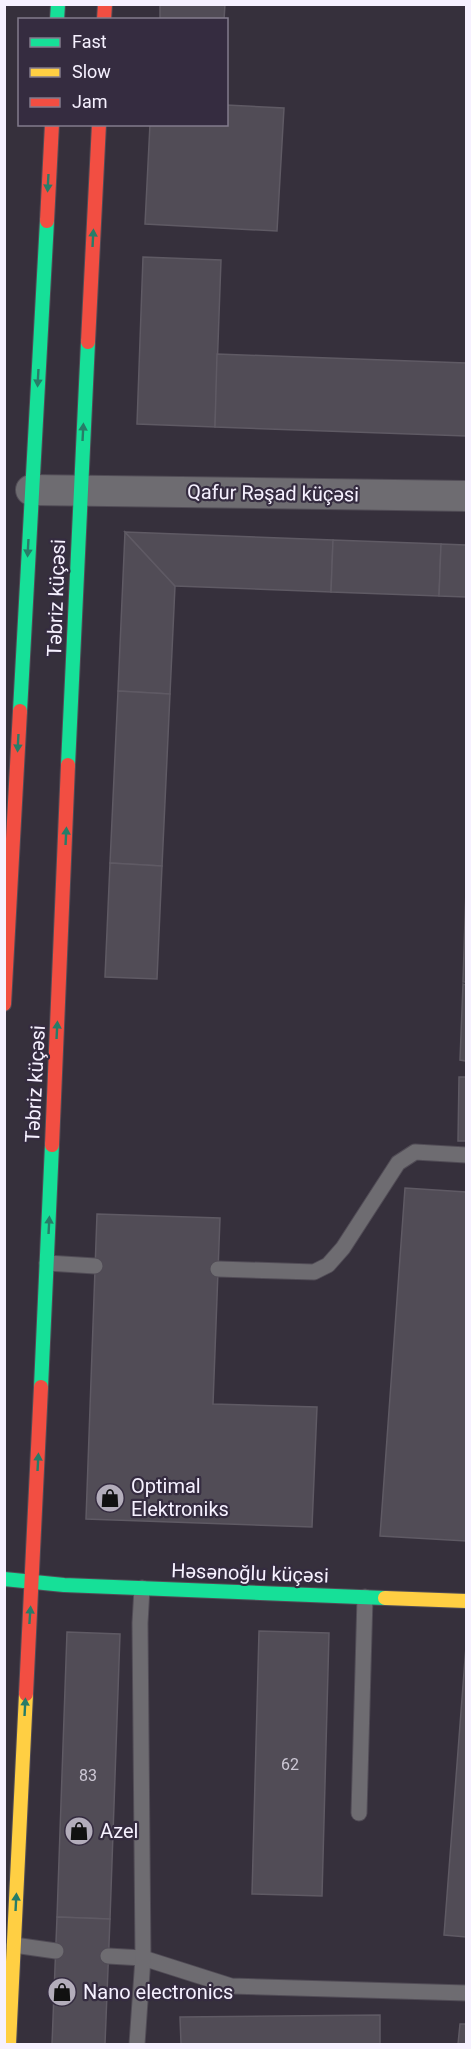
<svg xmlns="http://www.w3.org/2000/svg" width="471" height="2049" font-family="Roboto,sans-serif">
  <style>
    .building { fill: #514c56; stroke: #5f5a64; stroke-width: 1.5 }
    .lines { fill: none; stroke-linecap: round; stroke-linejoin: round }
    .lane-casing { stroke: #514c56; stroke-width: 17 }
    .street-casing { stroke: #514c56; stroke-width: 32 }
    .fast-casing { stroke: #514c56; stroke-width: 16 }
    .slow-casing { stroke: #514c56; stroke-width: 16 }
    .jam-casing { stroke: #514c56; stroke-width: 16 }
    .lane { stroke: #6e6c71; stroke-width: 15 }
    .street { stroke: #6e6c71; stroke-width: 30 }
    .fast { stroke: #16e098; stroke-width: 14 }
    .slow { stroke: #ffcf43; stroke-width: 14 }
    .jam { stroke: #f24e42; stroke-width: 14 }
    .oneway { fill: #277d68 }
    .labels { text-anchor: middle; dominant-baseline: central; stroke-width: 4.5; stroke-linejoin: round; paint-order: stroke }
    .number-label { font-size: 16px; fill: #cdc8d5 }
    .street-label { font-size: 20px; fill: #f6f1ff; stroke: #352c40 }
    .poi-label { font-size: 20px; fill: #f6f1ff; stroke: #352c40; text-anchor: start }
  </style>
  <rect width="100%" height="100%" fill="#36303c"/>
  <!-- building -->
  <g class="building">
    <path d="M160,4H225L224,20H160Z"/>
    <path d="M226,105L284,108L277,231L145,224L150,124H226Z"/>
    <path d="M143,257L221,260L215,427L137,424Z"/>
    <path d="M217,354L466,363V436L215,427Z"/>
    <path d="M125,532L175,586L170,694L118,691Z"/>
    <path d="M125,532L333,540L331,592L175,586Z"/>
    <path d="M333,540L441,544L439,596L331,592Z"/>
    <path d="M441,544L466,545V597L439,596Z"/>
    <path d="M118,691L170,694L162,866L110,863Z"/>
    <path d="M110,863L162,866L157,979L105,977Z"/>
    <path d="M466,889V982H463Z"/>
    <path d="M463,984L466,985V1061L460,1060Z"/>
    <path d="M459,1077H466V1141H458Z"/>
    <path d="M405,1188L466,1192V1541L380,1536Z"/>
    <path d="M97,1214L220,1218L213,1404L317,1407L312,1527L86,1519Z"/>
    <path d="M259,1631L329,1633L322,1896L252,1894Z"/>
    <path d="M67,1632L120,1634L110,1919L57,1917Z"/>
    <path d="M466,1646V1937L444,1935Z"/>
    <path d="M57,1917L110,1919L105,2044H52Z"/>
    <path d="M380,2015V2044H181L180,2017Z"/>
    <path d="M460,2024H466V2044H458Z"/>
  </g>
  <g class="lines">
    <!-- lane casing -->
    <g class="lane-casing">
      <g id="lane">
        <path d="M47,1263L95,1266"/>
        <path d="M218,1269L314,1272L328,1265L343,1248L398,1163L415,1152L466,1155"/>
        <path d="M359,1813L365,1597"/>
        <path d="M14,1945L56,1951"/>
        <path d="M108,1956L143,1958L231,1986L466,1993"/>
        <path d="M137,2044L143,1958L140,1623L142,1588"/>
      </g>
    </g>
    <!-- street casing -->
    <g class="street-casing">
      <path id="street" d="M31,490L466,496"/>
    </g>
    <!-- fast casing -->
    <g class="fast-casing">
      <g id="fast">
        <path d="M57,20L58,4"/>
        <path d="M20,711L47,221"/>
        <path d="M68,765L88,342"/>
        <path d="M41,1387L52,1145"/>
        <path d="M4,1579L64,1585L385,1598"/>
      </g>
    </g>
    <!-- slow casing -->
    <g class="slow-casing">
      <g id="slow">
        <path d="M385,1598L466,1601"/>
        <path d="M9,2044L26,1694"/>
      </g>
    </g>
    <!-- jam casing -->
    <g class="jam-casing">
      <g id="jam">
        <path d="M104,20L105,4"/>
        <path d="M47,221L52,124"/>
        <path d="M88,342L99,124"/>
        <path d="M4,1004L20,711"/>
        <path d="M52,1145L68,765"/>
        <path d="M26,1694L41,1387"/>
      </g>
    </g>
    <!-- lane -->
    <use href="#lane" class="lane"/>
    <!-- street -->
    <use href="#street" class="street"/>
    <!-- fast -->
    <use href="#fast" class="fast"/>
    <!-- slow -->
    <use href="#slow" class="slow"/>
    <!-- jam -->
    <use href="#jam" class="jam"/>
  </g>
  <!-- one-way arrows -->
  <defs><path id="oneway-solid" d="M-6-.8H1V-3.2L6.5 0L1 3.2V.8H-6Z" transform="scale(1.5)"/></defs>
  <g class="oneway">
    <use href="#oneway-solid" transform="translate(48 183) rotate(93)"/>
    <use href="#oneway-solid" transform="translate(93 238) rotate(-87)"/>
    <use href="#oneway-solid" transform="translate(38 378) rotate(93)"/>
    <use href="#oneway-solid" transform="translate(83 432) rotate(-87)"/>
    <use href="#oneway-solid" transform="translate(28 548) rotate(93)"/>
    <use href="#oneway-solid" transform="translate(18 743) rotate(93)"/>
    <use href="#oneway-solid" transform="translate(66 836) rotate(-87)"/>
    <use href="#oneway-solid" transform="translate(57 1030) rotate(-87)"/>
    <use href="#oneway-solid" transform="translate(49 1225) rotate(-87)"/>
    <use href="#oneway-solid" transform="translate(38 1462) rotate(-87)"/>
    <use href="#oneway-solid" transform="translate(30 1615) rotate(-86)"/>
    <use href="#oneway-solid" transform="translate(25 1707) rotate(-87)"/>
    <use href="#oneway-solid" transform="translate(16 1902) rotate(-87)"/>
  </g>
  <!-- icons -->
  <defs>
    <g id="shop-disc" transform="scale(1.5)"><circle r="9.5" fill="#b3adbb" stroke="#352c40"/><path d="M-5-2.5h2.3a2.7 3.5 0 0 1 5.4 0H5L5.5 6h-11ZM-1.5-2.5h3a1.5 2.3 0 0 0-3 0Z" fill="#111"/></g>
  </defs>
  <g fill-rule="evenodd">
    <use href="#shop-disc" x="110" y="1498"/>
    <use href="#shop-disc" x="79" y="1831"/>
    <use href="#shop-disc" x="62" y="1992"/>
  </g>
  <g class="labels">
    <!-- number labels -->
    <g class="number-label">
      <text x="290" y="1764">62</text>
      <text x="88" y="1775">83</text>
    </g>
    <!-- street labels -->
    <g class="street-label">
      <text transform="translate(273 493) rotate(1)">Qafur Rəşad küçəsi</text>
      <text transform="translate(56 598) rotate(-88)">Təbriz küçəsi</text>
      <text transform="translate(35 1084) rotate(-87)">Təbriz küçəsi</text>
      <text transform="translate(250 1573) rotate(2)">Həsənoğlu küçəsi</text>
    </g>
    <!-- poi labels -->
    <g class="poi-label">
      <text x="131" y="1486">Optimal<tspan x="131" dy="23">Elektroniks</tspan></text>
      <text x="100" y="1831">Azel</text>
      <text x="83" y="1992">Nano electronics</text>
    </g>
  </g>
  <!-- border -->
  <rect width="471" height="2049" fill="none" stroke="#f6f1ff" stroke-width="12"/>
  <!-- legend -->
  <rect x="18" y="18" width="210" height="108" fill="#352c40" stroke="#827b8c" stroke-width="1.5"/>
  <rect x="30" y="38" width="30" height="9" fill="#16e098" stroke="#827b8c" stroke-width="1.5"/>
  <text x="72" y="48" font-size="18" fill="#f6f1ff">Fast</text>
  <rect x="30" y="68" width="30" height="9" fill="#ffcf43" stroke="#827b8c" stroke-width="1.5"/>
  <text x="72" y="78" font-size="18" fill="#f6f1ff">Slow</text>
  <rect x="30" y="98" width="30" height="9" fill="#f24e42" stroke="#827b8c" stroke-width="1.5"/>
  <text x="72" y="108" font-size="18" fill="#f6f1ff">Jam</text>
</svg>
